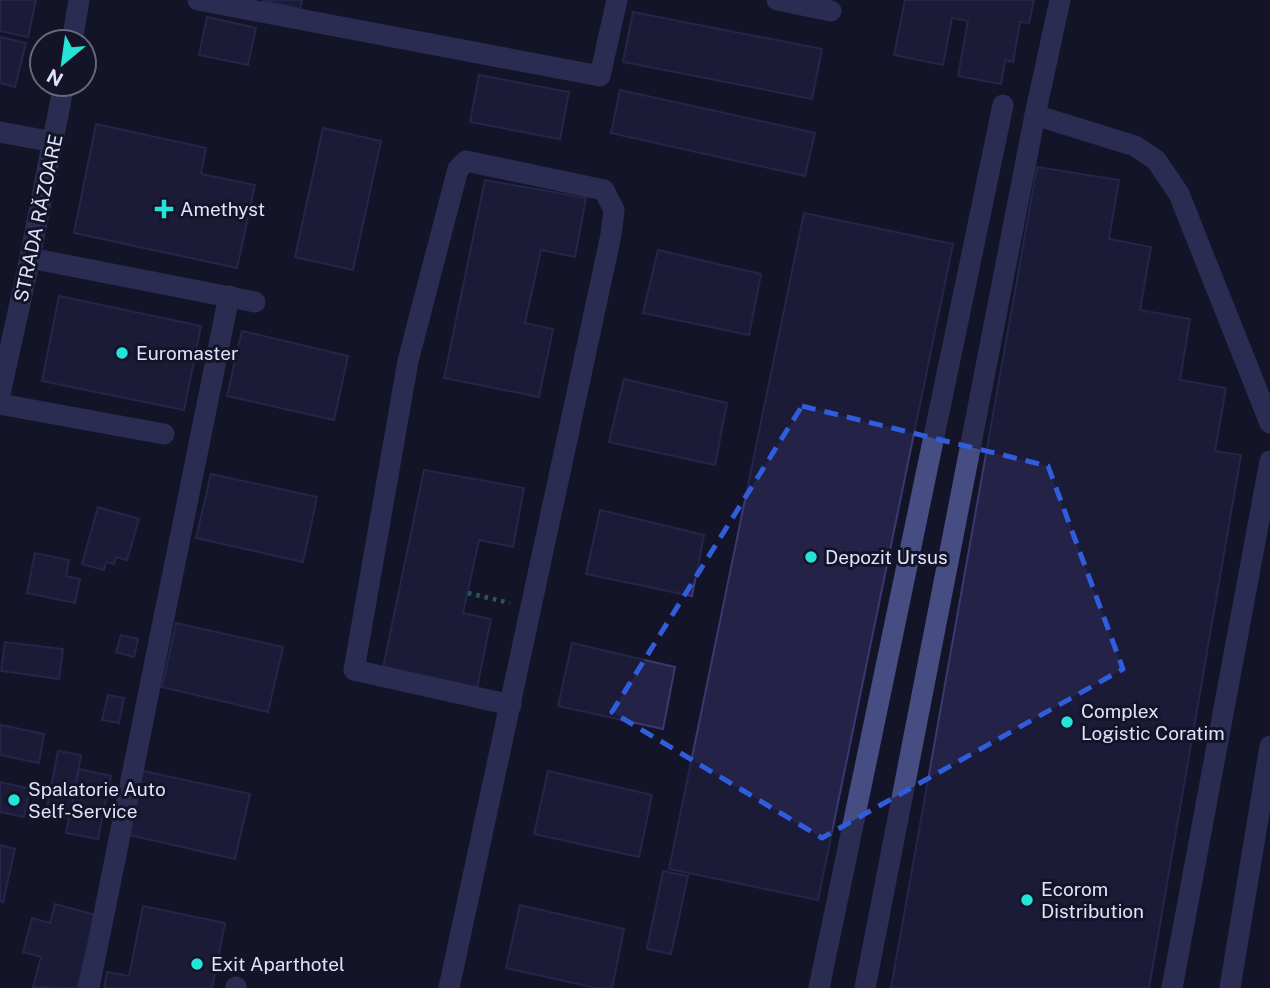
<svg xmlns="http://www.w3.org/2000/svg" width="1270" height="988" font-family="'Public Sans',sans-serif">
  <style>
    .building { fill: #242347; stroke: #3a3870; stroke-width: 2 }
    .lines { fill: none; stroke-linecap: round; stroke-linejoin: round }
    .path { stroke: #41ae95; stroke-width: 4.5; stroke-dasharray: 3.5 5; stroke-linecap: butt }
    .minor { stroke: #454d82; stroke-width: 21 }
    .marked { fill: none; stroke: #305ddc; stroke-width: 5; stroke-dasharray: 14 9; stroke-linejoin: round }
    .poi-dot { fill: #25e3d6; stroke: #141429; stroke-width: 2.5 }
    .labels { text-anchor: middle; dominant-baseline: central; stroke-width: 6; stroke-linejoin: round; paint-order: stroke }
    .poi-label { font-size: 19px; fill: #e0e1fb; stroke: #141429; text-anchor: start }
    .street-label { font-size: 19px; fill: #e0e1fb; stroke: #141429 }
  </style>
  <rect width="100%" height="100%" fill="#141429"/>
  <!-- building -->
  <g class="building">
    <path d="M1,0H36L28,37L0,31Z"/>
    <path d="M262,0H302L300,9Z"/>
    <path d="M905,0H1034L1029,23L1020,22L1013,62L1005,60L1001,84L958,76L968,21L952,18L943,65L894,55Z"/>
    <path d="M633,12L822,49L812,99L623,62Z"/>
    <path d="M207,17L256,28L248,65L199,55Z"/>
    <path d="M0,37L26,43L15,87L0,83Z"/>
    <path d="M479,75L569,92L560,139L470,122Z"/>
    <path d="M620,90L815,133L805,176L611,133Z"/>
    <path d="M96,124L206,148L201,174L255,185L237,268L74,233Z"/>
    <path d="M323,128L381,141L353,270L295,257Z"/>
    <path d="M1037,167L1119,180L1109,239L1151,247L1140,310L1190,319L1180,380L1226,388L1215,451L1241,455L1149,988H891Z"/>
    <path d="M485,180L586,198L575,257L541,250L525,323L553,329L539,397L444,378Z"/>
    <path d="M804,213L953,244L818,900L669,869Z"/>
    <path d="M658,250L761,274L749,335L643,313Z"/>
    <path d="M59,296L201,326L184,410L42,381Z"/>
    <path d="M242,331L348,356L334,420L227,396Z"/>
    <path d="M624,379L727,403L715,465L609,442Z"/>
    <path d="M424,470L524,488L513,547L479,540L463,613L491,619L477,688L383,668Z"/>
    <path d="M211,474L317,497L303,562L196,538Z"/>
    <path d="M98,507L139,519L127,560L116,557L114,564L106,562L104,570L82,564Z"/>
    <path d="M600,510L704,535L692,596L586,574Z"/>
    <path d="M35,553L69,560L66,576L80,579L75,603L27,593Z"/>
    <path d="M176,623L283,647L268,712L162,687Z"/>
    <path d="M121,635L138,639L134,657L116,652Z"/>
    <path d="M5,642L63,649L59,679L1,671Z"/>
    <path d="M572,643L675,667L663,729L558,706Z"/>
    <path d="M108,695L124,698L119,723L102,720Z"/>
    <path d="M1,725L44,734L39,763L0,755Z"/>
    <path d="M58,751L81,755L70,817L46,812Z"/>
    <path d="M79,769L111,776L98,839L66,833Z"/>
    <path d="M143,771L250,794L235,859L129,835Z"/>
    <path d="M548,771L652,795L639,857L534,834Z"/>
    <path d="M0,782L30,789L24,817L0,812Z"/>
    <path d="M0,845L15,849L3,902L0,901Z"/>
    <path d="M663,871L688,876L671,954L647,949Z"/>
    <path d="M55,904L96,915L77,988L33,987L41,957L23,952L32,918L50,923Z"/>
    <path d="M520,905L624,929L612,988H596L506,968Z"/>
    <path d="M143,906L225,923L212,988H104L107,972L129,976Z"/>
  </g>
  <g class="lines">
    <!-- path -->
    <path class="path" d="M468,593L510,603"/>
    <!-- minor -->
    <g class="minor">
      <path d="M198,0L600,76L617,0"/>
      <path d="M777,0L831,11"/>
      <path d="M72,42L79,0"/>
      <path d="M1035,115L1135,146L1156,160L1179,194L1270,423"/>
      <path d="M0,132L54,142"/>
      <path d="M30,258L255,302"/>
      <path d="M0,394L30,258L64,84"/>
      <path d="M0,404L164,434"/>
      <path d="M89,988L229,296"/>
      <path d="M236,988V987"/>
      <path d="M449,988L611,235L614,210L604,190L466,161L458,169L408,361L354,670L511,705"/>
      <path d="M819,988L1003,105"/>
      <path d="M865,988L1035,115L1060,0"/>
      <path d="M1172,988L1270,461"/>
      <path d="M1230,988L1270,746"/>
    </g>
  </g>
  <!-- marked area -->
  <path d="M0 0H1270V988H0ZM802,406L1048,466L1123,669L822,838L612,712Z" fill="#141429" fill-opacity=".55" fill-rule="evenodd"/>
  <path class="marked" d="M802,406L1048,466L1123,669L822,838L612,712Z"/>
  <!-- markers -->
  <g class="poi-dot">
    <path d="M160.5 198.5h7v7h7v7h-7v7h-7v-7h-7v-7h7z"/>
    <circle cx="122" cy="353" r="7"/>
    <circle cx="811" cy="557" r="7"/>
    <circle cx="1067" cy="722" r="7"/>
    <circle cx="14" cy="800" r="7"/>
    <circle cx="1027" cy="900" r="7"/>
    <circle cx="197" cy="964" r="7"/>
  </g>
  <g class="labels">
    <!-- poi labels -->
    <g class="poi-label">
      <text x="180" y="209">Amethyst</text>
      <text x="136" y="353">Euromaster</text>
      <text x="825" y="557">Depozit Ursus</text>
      <text x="1081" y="711">Complex<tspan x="1081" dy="22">Logistic Coratim</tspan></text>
      <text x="28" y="789">Spalatorie Auto<tspan x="28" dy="22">Self-Service</tspan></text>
      <text x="1041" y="889">Ecorom<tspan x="1041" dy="22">Distribution</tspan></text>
      <text x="211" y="964">Exit Aparthotel</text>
    </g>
    <!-- street labels -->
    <g class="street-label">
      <text transform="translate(38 218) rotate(-78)">STRADA RĂZOARE</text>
    </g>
  </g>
  <!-- north arrow -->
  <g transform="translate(63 63) rotate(209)"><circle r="33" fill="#141429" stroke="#66667d" stroke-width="2"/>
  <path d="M0-5L12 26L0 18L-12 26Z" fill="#25e3d6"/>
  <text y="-10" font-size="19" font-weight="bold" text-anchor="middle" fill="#e0e1fb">N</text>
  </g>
</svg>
